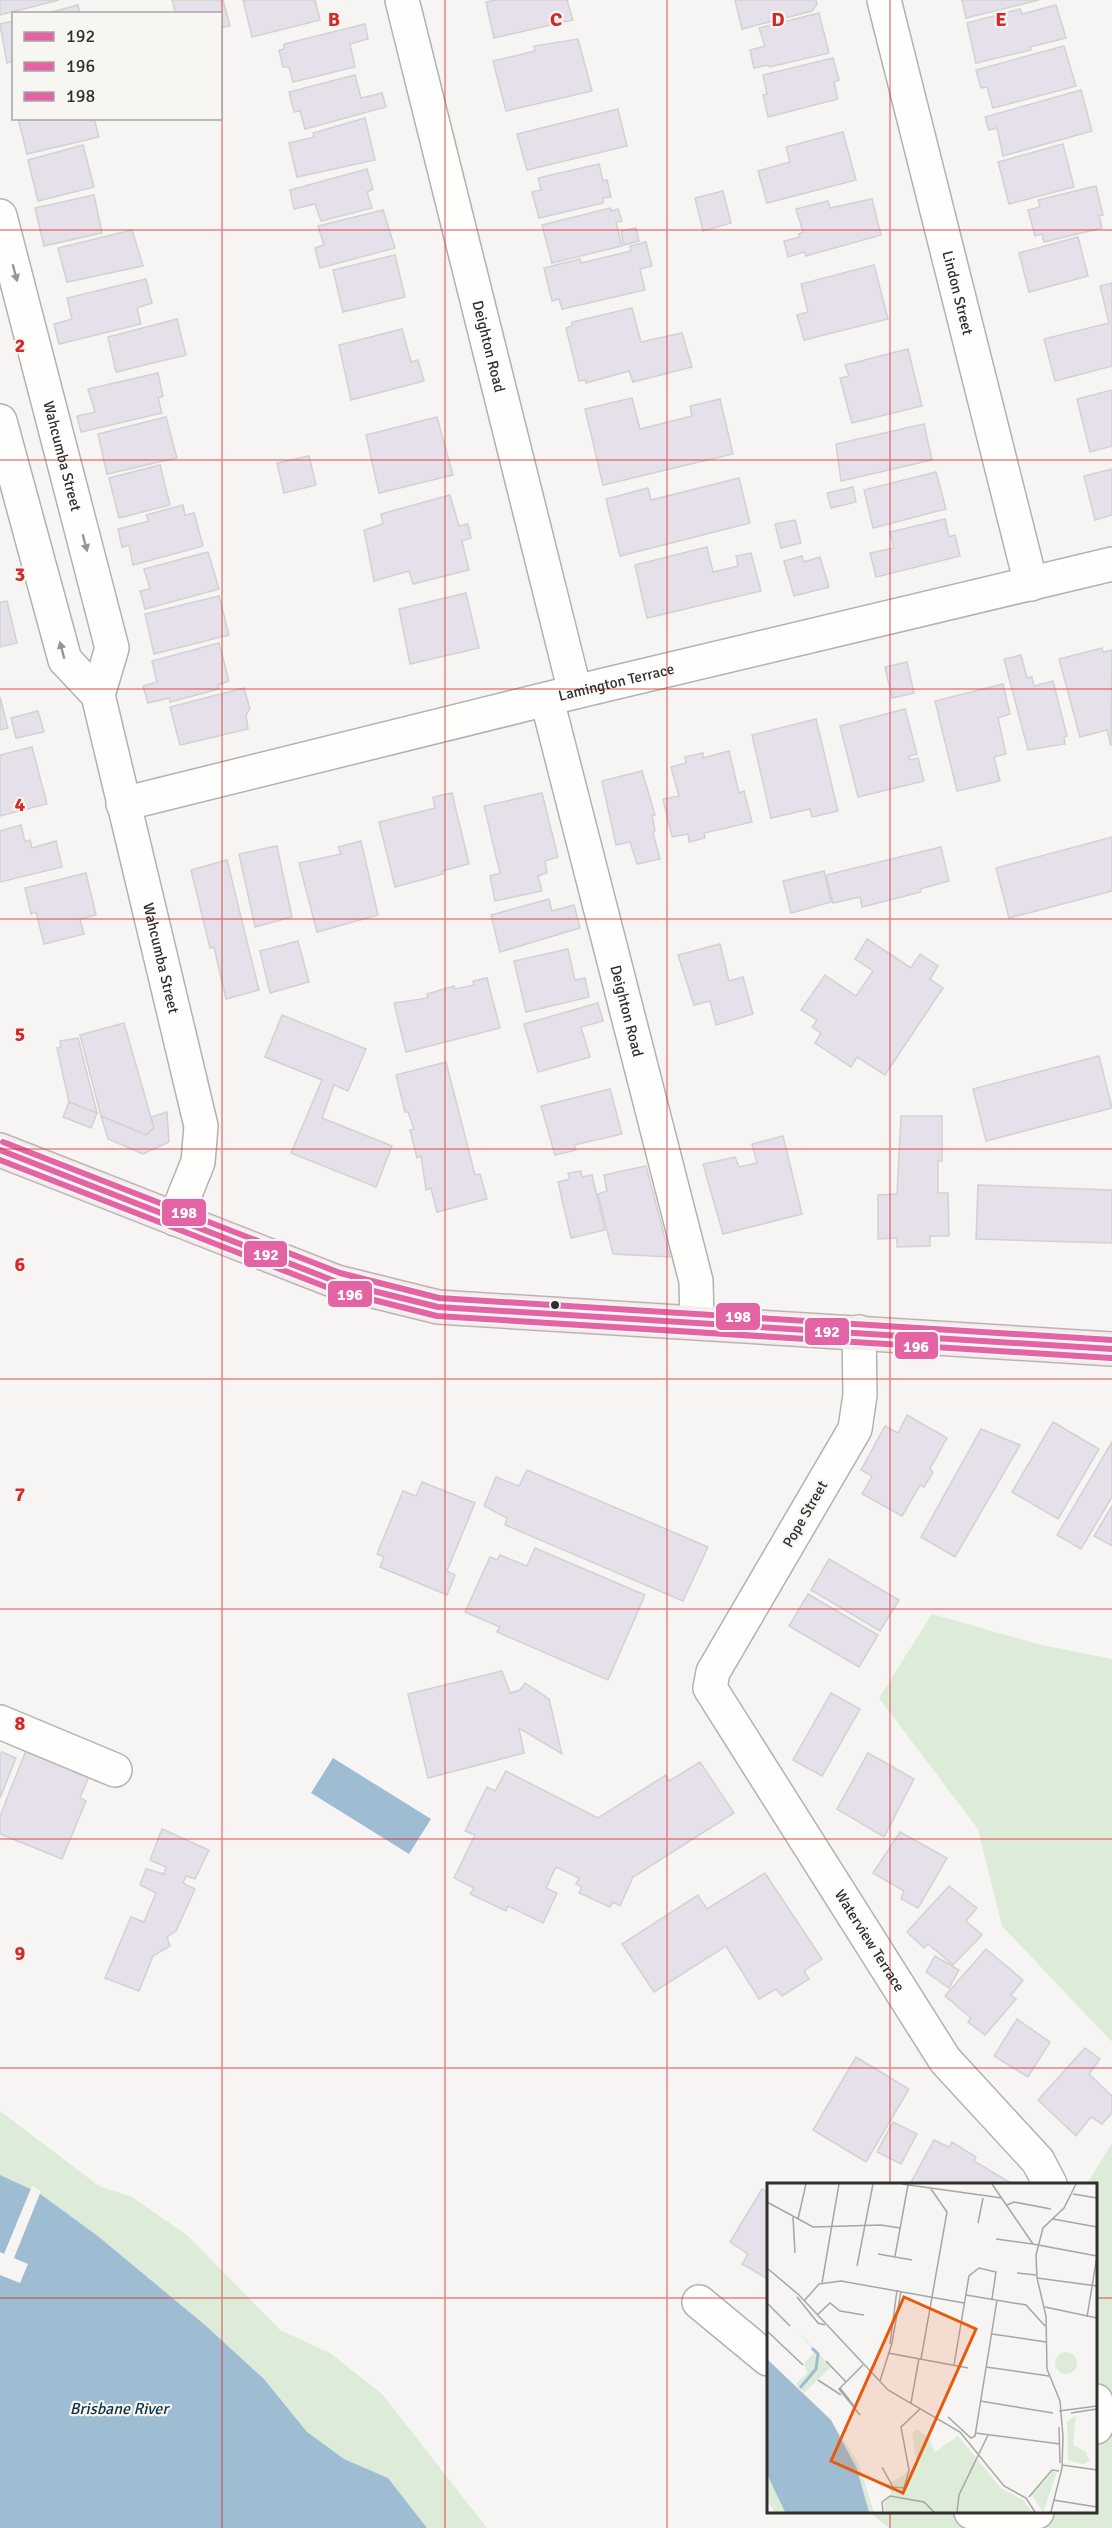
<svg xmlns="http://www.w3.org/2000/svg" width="1112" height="2528" font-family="Signika,sans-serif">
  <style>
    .green { fill: #ddebd9 }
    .water { fill: #9ebcd2 }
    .pier { fill: #f6f5f3 }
    .building { fill: #e5e0e9; stroke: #d3d2d2; stroke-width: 1.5 }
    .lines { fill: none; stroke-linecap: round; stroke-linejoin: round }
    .minor-casing { stroke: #b3b2b1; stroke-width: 36 }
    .major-casing { stroke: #c0b2b4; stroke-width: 36 }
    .minor { stroke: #fefefd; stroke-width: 33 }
    .major { stroke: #f3ebec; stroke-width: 33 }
    .bus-1-casing { stroke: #f7f6f2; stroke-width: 10 }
    .bus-2-casing { stroke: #f7f6f2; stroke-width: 10 }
    .bus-3-casing { stroke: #f7f6f2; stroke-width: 10 }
    .bus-1 { stroke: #e463a4; stroke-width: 6 }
    .bus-2 { stroke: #e463a4; stroke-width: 6 }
    .bus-3 { stroke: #e463a4; stroke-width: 6 }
    .oneway { fill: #979696 }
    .grid { fill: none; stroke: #d62828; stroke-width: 1.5; stroke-opacity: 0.55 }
    .bus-dot { fill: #302f2e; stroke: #f7f6f2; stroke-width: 2 }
    .labels { text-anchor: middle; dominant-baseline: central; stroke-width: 4.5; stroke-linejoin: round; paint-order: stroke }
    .street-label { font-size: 15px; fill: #302f2e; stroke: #f7f6f2 }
    .water-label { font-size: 16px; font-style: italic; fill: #0c3148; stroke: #f7f6f2 }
    .inset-river { fill: none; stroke: #9ebcd2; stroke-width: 3 }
    .inset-road { fill: none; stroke: #a7a6a4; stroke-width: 1.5 }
    .view { fill: #e8590c; fill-opacity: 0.15; stroke: #e8590c; stroke-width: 3 }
    .inset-edge { fill: none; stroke: #302f2e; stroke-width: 3 }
    .grid-label { font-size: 20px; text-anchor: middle; font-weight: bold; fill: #d62828; stroke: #f7f6f2; stroke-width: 4.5; stroke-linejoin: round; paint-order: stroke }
    .line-badge { stroke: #f7f6f2; stroke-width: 2 }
    .badge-label { font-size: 16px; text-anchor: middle; font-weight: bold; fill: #fff }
  </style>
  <rect width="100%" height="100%" fill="#f6f5f3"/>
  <!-- green -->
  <g class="green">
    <path d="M932,1614L1037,1644L1112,1659V2042L1002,1926L978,1829L879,1698Z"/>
    <path d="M0,2111L99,2186L132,2197L188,2236L280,2330L330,2353L382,2394L487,2528H427L388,2478L344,2459L307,2432L264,2379L205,2325L99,2237L39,2193L0,2175Z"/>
    <path d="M1112,2143V2528H889L869,2512H1096V2184H1087Z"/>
  </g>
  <!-- water -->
  <g class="water">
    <path d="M333,1758L431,1819L409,1854L311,1793Z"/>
    <path d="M0,2175L39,2193L99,2237L205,2325L264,2379L307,2432L344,2459L388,2478L427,2528H0Z"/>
  </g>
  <!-- pier -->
  <path class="pier" d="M32,2186L41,2191L14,2258L28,2264L20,2283L0,2275V2252L4,2254Z"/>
  <!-- building -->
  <g class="building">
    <path d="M0,0H59L0,15Z"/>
    <path d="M172,0H223L230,26L220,28V14H176Z"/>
    <path d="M243,0H315L320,20L252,37Z"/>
    <path d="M496,0H567L573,20L494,38L486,2Z"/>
    <path d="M735,0H816L817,4L812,11L742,29Z"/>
    <path d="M962,0H1039L966,18Z"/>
    <path d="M78,5L80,14H44Z"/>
    <path d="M1056,5L1066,38L1030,47L1031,50L976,63L967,23L1020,9L1022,14Z"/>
    <path d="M819,13L829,53L770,67L768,65L754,68L750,50L765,46L759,28Z"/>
    <path d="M14,21V61L7,63L0,24Z"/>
    <path d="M365,24L368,39L350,44L355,67L293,82L289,67H283L279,50L284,49V44Z"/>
    <path d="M578,39L592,91L506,111L493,61L535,51L534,46Z"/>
    <path d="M1064,46L1076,86L993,108L987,87L981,88L976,70Z"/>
    <path d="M833,58L839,80L834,82L838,99L768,117L763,95L767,94L763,75Z"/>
    <path d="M355,75L361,98L382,93L386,107L305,129L300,111L294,112L289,92Z"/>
    <path d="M1081,90L1092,131L1003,156L997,128L989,130L985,117Z"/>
    <path d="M618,109L627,146L527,170L517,134Z"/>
    <path d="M18,118H94L99,137L27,154Z"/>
    <path d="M365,118L375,160L297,177L289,143L314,137L313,133Z"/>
    <path d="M843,132L856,180L767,203L758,171L790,162L786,147Z"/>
    <path d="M1063,144L1074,187L1009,204L998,162Z"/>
    <path d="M83,145L94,187L38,201L28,160Z"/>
    <path d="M599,164L603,181L607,180L611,197L603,198V203L539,218L532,192L541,190L538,178Z"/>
    <path d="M367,169L373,189L367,192L372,208L321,221L315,204L294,209L290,190Z"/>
    <path d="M1096,186L1103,215L1099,216L1102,228L1044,242L1042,234L1035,236L1028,210L1040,207L1038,200Z"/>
    <path d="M723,191L731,223L703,231L695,198Z"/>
    <path d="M94,195L102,233L44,246L35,208Z"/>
    <path d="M872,199L881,235L806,256L804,252L788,257L784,241L800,237L799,234L803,232L796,209L828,201L830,208Z"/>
    <path d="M610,208L612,211L618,209L622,221L616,222L622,246L552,263L542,225Z"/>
    <path d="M383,210L395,248L320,268L315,248L324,245L318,226Z"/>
    <path d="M636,228L639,241L624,245L621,231Z"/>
    <path d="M132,230L143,266L67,282L58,248Z"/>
    <path d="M1078,237L1088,276L1029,292L1019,253Z"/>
    <path d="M646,242L652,266L640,269L645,290L562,309L559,299L552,301L544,268L580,259L581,263L631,251L630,246Z"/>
    <path d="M395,255L405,297L343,312L333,270Z"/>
    <path d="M874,265L888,319L804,340L797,315L808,312L801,284Z"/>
    <path d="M146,279L152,303L137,308L141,324L59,344L54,324L72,319L67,298Z"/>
    <path d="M1112,283V366L1055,381L1044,339L1109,323L1100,286Z"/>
    <path d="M632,308L641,342L682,333L692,367L633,382L629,371L586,383L585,380L579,381L566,328L572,326V322Z"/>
    <path d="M177,319L186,355L116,372L108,337Z"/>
    <path d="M402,329L411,362L418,360L424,381L351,400L339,345Z"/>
    <path d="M908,349L922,406L852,423L840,378L849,376L845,365Z"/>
    <path d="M158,373L163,396L158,398L162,413L81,432L77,416L95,412L88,389Z"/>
    <path d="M1112,390V446L1090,452L1077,399Z"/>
    <path d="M632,398L640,429L692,416L690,406L720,399L733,454L603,485L585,409Z"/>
    <path d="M166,417L177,458L107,474L98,434Z"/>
    <path d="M437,417L453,475L379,493L366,435Z"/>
    <path d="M924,424L932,460L841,481L836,444Z"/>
    <path d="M309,456L316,485L284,493L277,463Z"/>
    <path d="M160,465L170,505L119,518L109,478Z"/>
    <path d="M1112,469V515L1095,520L1084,476Z"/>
    <path d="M936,472L946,509L873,528L864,490Z"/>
    <path d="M739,478L750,523L620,556L606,499L648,488L651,500Z"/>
    <path d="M853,487L856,502L831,508L827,493Z"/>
    <path d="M450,495L459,526L468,524L471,538L462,541L469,570L413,584L409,571L374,581L364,530L383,524L381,514Z"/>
    <path d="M183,505L185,515L194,513L203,546L133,565L129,545L122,547L118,529L149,521L146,515Z"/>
    <path d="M945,519L949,537L955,535L960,556L876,577L870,553L894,548L890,532Z"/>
    <path d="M795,520L801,543L781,548L775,524Z"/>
    <path d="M707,547L713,572L738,566L736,556L751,553L761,591L647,618L635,565Z"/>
    <path d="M208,552L219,589L145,609L140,591L150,589L144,569Z"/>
    <path d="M802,556L804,562L820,557L829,587L794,596L784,561Z"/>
    <path d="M466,593L479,648L410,664L399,609Z"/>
    <path d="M219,596L229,635L154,654L145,614Z"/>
    <path d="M7,601L17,643L0,647V602Z"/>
    <path d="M219,643L229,681L218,685L219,689L170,702L169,698L148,703L143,686L157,682L152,661Z"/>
    <path d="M1102,648L1103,652L1112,650L1111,746L1107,730L1080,737L1059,659Z"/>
    <path d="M1021,655L1027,678L1032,677L1034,686L1053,681L1067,736L1064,737L1065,744L1028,750L1004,659Z"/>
    <path d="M907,662L914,693L892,698L885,667Z"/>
    <path d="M1003,684L1010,714L998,718L1006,754L994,757L1000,781L957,791L935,701Z"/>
    <path d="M244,688L250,709L246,715L248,729L180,745L170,707Z"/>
    <path d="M0,697L8,728L0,730Z"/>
    <path d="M905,709L917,754L909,756L910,760L918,758L924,781L858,797L840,726Z"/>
    <path d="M38,711L44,732L16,738L11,718Z"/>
    <path d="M816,719L838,811L812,817L810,809L771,818L752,735Z"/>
    <path d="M32,747L47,804L0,816V755Z"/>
    <path d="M729,751L739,793L744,791L752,822L704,833L705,838L689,842L688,834L672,837L663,799L679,796L671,767L686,763L685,757L703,753V758Z"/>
    <path d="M642,771L655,815L652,816L655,830L653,833L660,859L637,864L630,842L616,845L602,781Z"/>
    <path d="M452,793L469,864L442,871L443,874L395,887L379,822L435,808L433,797Z"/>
    <path d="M542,793L558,857L545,861L547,873L538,876L542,891L495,901L490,876L500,873L484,806Z"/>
    <path d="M21,825L25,842L30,840L32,848L56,841L62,867L0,882V831Z"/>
    <path d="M1112,837V891L1009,918L996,868Z"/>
    <path d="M361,841L378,915L317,932L299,863L341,854L338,847Z"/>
    <path d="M277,846L292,917L255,927L239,854Z"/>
    <path d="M941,847L949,881L920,889L921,892L862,907L860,897L833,903L826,875Z"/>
    <path d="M227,860L259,990L226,999L214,947L210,948L191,870Z"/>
    <path d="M824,871L831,902L791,913L783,881Z"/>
    <path d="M86,873L96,915L80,919L84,934L44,944L36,912L31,914L25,888Z"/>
    <path d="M549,899L552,911L574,905L580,928L500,952L491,915Z"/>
    <path d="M867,939L911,968L920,954L938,966L930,979L943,988L885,1075L857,1057L851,1067L815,1043L821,1033L812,1027L817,1020L801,1010L825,975L856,996L873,971L855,959Z"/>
    <path d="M298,941L309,982L270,993L260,951Z"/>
    <path d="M720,944L729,981L743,977L753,1014L716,1025L710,1001L694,1005L678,955Z"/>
    <path d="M568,949L575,980L585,978L589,997L526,1012L514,961Z"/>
    <path d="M487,978L500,1028L406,1052L394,1003L428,998L427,994L454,986L455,989L474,985L473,981Z"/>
    <path d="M598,1003L603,1021L581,1027L590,1057L538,1072L524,1024Z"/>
    <path d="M282,1015L366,1049L348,1091L334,1085L322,1118L392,1146L376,1187L291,1153L322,1080L265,1057Z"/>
    <path d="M124,1023L154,1128L146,1135L101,1116L80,1035Z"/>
    <path d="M78,1038L97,1113L69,1102L57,1048L61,1047L60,1041Z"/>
    <path d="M1099,1056L1112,1108L986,1141L973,1089Z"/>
    <path d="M446,1062L475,1175L480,1174L487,1199L437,1212L431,1188L426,1190L421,1156L417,1158L410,1130L414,1129L408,1112H405L396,1075Z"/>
    <path d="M610,1089L622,1134L574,1145L576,1150L555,1155L541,1106Z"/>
    <path d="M69,1102L97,1113L91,1128L63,1117Z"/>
    <path d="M167,1112L169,1142L143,1154L108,1139L101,1116L146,1135L154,1128L151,1117Z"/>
    <path d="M901,1116H942V1161H938V1193H948L949,1236H930V1246L897,1247V1238L878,1239V1195L897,1194Z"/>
    <path d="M783,1136L802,1214L723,1234L703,1164L735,1157L739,1167L757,1163L752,1144Z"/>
    <path d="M646,1166L670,1257L613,1254L598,1194L607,1191L604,1175Z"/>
    <path d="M581,1171L582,1177L592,1175L605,1230L571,1238L558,1182L570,1179L568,1173Z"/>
    <path d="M978,1185L1112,1190V1243L976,1239Z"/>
    <path d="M907,1415L947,1438L930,1469L933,1472L924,1487L920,1485L902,1516L862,1494L872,1476L861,1470L885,1426L898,1433Z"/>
    <path d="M1053,1422L1099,1449L1058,1519L1012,1492Z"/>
    <path d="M981,1429L1020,1445L955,1557L921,1537Z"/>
    <path d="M1112,1442V1497L1081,1549L1057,1535Z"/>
    <path d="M527,1470L708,1547L683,1601L505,1525L507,1518L484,1506L496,1477L519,1486Z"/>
    <path d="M422,1482L475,1503L447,1571L455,1575L447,1595L380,1567L384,1557L377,1554L403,1491L416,1496Z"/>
    <path d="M1112,1506V1546L1094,1536Z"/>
    <path d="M535,1548L645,1595L608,1680L497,1632L500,1627L465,1612L490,1557L497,1560L500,1555L527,1566Z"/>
    <path d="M829,1559L899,1600L880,1631L811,1590Z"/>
    <path d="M808,1594L878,1635L859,1667L789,1626Z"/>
    <path d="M502,1671L510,1693L520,1690L525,1683L549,1699L562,1754L519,1728L524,1753L428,1778L408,1694Z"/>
    <path d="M831,1693L860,1709L822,1776L793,1760Z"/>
    <path d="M27,1748L90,1774L80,1798L86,1801L62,1859L0,1834V1816Z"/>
    <path d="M2,1752L16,1758L0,1798V1755Z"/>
    <path d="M868,1753L914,1779L884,1837L837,1809Z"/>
    <path d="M700,1762L734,1813L633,1877L620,1906L613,1902L610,1907L579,1893L582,1887L576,1884L579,1878L556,1867L546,1888L557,1893L543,1923L508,1906L506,1911L470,1894L474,1888L454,1878L475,1835L465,1831L487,1787L495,1791L506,1771L598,1818L666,1775L669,1781Z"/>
    <path d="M162,1829L209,1850L195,1879L186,1876L183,1883L195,1889L176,1931L167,1937L170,1946L153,1956L139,1991L105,1978L131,1917L144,1922L156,1893L140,1885L146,1869L164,1874L166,1867L150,1860Z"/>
    <path d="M900,1832L947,1858L918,1908L901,1899L904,1891L873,1873Z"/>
    <path d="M765,1873L822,1959L804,1971L809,1979L782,1996L776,1989L759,1999L726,1946L654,1992L622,1944L698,1895L707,1909Z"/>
    <path d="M949,1886L977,1908L966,1921L982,1935L953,1965L928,1944L924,1948L907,1932Z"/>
    <path d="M986,1949L1023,1980L1011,1995L1016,1999L985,2035L968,2022L971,2018L945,1996Z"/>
    <path d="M935,1956L959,1970L949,1988L926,1972Z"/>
    <path d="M1017,2019L1050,2042L1028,2077L994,2056Z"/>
    <path d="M1085,2048L1100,2059L1089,2074L1112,2096V2113L1102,2124L1091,2117L1076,2136L1038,2100Z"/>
    <path d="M856,2057L909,2089L866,2162L813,2130Z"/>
    <path d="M893,2122L917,2134L901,2164L877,2152Z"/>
    <path d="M934,2140L949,2147L952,2142L976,2157L974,2161L1009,2182L1007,2184H910Z"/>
    <path d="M762,2189L768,2193V2279L742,2264L748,2254L730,2242Z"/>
  </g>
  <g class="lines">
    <!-- minor casing -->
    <g class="minor-casing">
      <g id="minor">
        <path id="s1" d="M402,0L575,692"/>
        <path id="s2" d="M884,0L1031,584"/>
        <path id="s3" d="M0,216L112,648L98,695L201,1126L198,1162L175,1219"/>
        <path d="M0,421L65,660L98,695"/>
        <path id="s4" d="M547,700L696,1281L697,1322"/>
        <path id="s5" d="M123,804L575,692L1112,564"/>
        <path id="s6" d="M859,1332L860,1395L855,1429L713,1672L710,1688L945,2060L1038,2161L1050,2184"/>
        <path d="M0,1722L115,1770"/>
        <path d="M699,2302L768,2359"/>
        <path d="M1096,2401V2427"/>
        <path d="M971,2512L1005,2518L1037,2512"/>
      </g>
    </g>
    <!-- major casing -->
    <g class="major-casing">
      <path id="major" d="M0,1150L337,1282L438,1307L1112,1349"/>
    </g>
    <!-- minor -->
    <use href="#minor" class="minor"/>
    <!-- major -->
    <use href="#major" class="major"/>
    <!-- bus-1 casing -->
    <g class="bus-1-casing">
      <path id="bus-1" d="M0,1150L337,1282L438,1307L1112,1349"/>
    </g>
    <!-- bus-2 casing -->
    <g class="bus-2-casing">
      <path id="bus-2" d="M0,1160L334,1290L437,1316L1111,1358"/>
    </g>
    <!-- bus-3 casing -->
    <g class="bus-3-casing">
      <path id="bus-3" d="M3,1142L340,1273L439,1298L1112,1340"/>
    </g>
    <!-- bus-1 -->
    <use href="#bus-1" class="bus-1"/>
    <!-- bus-2 -->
    <use href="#bus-2" class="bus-2"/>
    <!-- bus-3 -->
    <use href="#bus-3" class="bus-3"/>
  </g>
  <!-- one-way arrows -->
  <defs><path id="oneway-solid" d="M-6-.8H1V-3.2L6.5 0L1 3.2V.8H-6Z" transform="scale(1.5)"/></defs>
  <g class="oneway">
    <use href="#oneway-solid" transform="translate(15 273) rotate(75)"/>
    <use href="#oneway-solid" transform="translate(85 543) rotate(75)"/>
    <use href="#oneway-solid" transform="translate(62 650) rotate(-105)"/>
  </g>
  <!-- grid -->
  <path class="grid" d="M222,0V2528M445,0V2528M667,0V2528M890,0V2184M0,230H1112M0,460H1112M0,689H1112M0,919H1112M0,1149H1112M0,1379H1112M0,1609H1112M0,1839H1112M0,2068H1112M0,2298H768M1096,2298H1112M890,2512V2528"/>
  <!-- markers -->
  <circle class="bus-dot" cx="555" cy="1305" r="5"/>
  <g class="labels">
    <!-- street labels -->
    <g class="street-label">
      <text stroke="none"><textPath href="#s2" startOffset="302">Lindon Street</textPath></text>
      <text stroke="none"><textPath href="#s1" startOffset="357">Deighton Road</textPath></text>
      <text stroke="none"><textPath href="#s3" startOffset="248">Wahcumba Street</textPath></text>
      <text stroke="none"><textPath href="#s5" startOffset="508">Lamington Terrace</textPath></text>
      <text stroke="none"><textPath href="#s3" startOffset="766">Wahcumba Street</textPath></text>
      <text stroke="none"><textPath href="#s4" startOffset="321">Deighton Road</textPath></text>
      <text transform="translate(805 1514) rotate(-60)">Pope Street</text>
      <text stroke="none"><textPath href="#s6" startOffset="694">Waterview Terrace</textPath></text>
    </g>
    <!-- water labels -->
    <g class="water-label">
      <text x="119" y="2409">Brisbane River</text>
    </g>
  </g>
  <!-- overview -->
  <g transform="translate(767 2183)">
    <rect width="330" height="330" fill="#f6f5f3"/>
    <path d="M29,146L64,184L37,210L29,201L40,190L37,180L48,169ZM288 180a11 11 0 1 1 22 0a11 11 0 1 1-22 0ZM309,232L306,262L319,269L323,278L316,281L301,277L300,239ZM64,237L92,281L107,329H102L90,286ZM150,246L162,255L168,269L191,253L234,305L256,317L265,329H118L117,320L124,310L120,302L150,283L145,250ZM285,289H290L288,295L276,329L265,312ZM0,291L8,304L18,329H7L0,316Z" fill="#ddebd9"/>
    <path d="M0,176L64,237L90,286L102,329H18L0,291Z" fill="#9ebcd2"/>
    <path class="inset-river" d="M33,205L49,186L51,171L45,165M0,230L30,266M0,241L57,290L64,304L60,320L53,325L40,327L23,309L16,268L1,242M34,272L62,329"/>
    <path class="inset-road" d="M135,1L235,15M225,1L266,61L330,73M306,11L330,15M0,19L46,44L114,42L133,45M240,22L247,19L284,26M26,34L28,70M31,36L39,1M286,36L330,44M211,40L216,15M229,56L266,61M111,71L145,77M128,73L141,2M90,83L106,1M0,85L32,112L121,207L193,249L237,303L259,315L268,329M250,90L269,92M270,95L330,103M55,100L72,1M199,112L259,122L278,143M30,114L51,140L58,142M37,118L52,101L74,98L197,120M0,120L23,143M278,124L330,135M50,132L63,120L73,128L97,132M320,134L330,73M0,148L36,182M225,151L279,159M123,161L130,107M121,170L201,185M154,176L180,29L164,6M59,178L79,199M187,182L202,93L212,85L229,89L225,116M219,184L282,193M51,197L74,212M113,198L125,160L134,108M73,205L87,223M213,218L286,230M144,220L152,175M292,228L330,223M304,230L330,226M93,232L72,206L96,182M181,234L204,255L208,253L230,117M292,244L293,280M208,250L293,261M295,282L330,287M115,284L126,304L137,305L142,287L134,244L153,226M262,314L285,287L292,288M286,317L330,324M116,329L115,319L123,313L157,319L167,329M190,329L192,312L221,252M284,329L295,285L296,254L293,218L280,186L279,133L270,95L269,72L276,45L297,25L309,1"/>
    <path class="view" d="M137,114L209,146L136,310L64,278Z"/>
    <rect width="330" height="330" class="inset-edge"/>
  </g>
  <g class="grid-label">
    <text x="334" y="26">B</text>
    <text x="556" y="26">C</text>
    <text x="778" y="26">D</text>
    <text x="1001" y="26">E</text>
    <text x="20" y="352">2</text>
    <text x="20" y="581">3</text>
    <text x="20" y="811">4</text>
    <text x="20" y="1041">5</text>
    <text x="20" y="1271">6</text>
    <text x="20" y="1501">7</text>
    <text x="20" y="1730">8</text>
    <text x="20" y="1960">9</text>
  </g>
  <g class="line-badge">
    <rect x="161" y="1198" width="46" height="29" rx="6" fill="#e463a4"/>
    <rect x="243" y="1240" width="45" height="28" rx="6" fill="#e463a4"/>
    <rect x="327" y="1280" width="46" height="28" rx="6" fill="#e463a4"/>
    <rect x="715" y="1302" width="46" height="29" rx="6" fill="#e463a4"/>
    <rect x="804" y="1317" width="46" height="29" rx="6" fill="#e463a4"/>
    <rect x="894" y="1331" width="45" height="29" rx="6" fill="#e463a4"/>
  </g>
  <g class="badge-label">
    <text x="184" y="1218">198</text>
    <text x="266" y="1260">192</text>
    <text x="350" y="1300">196</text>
    <text x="738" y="1322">198</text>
    <text x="827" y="1337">192</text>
    <text x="916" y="1352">196</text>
  </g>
  <!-- legend -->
  <rect x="12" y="12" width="210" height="108" fill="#f7f6f2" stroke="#a7a6a4" stroke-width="1.5"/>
  <rect x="24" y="32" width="30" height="9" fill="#e463a4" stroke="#a7a6a4" stroke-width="1.5"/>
  <text x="66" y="42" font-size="18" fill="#302f2e">192</text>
  <rect x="24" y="62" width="30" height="9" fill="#e463a4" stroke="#a7a6a4" stroke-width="1.5"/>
  <text x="66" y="72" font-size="18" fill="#302f2e">196</text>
  <rect x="24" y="92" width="30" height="9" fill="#e463a4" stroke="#a7a6a4" stroke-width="1.5"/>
  <text x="66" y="102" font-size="18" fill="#302f2e">198</text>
</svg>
